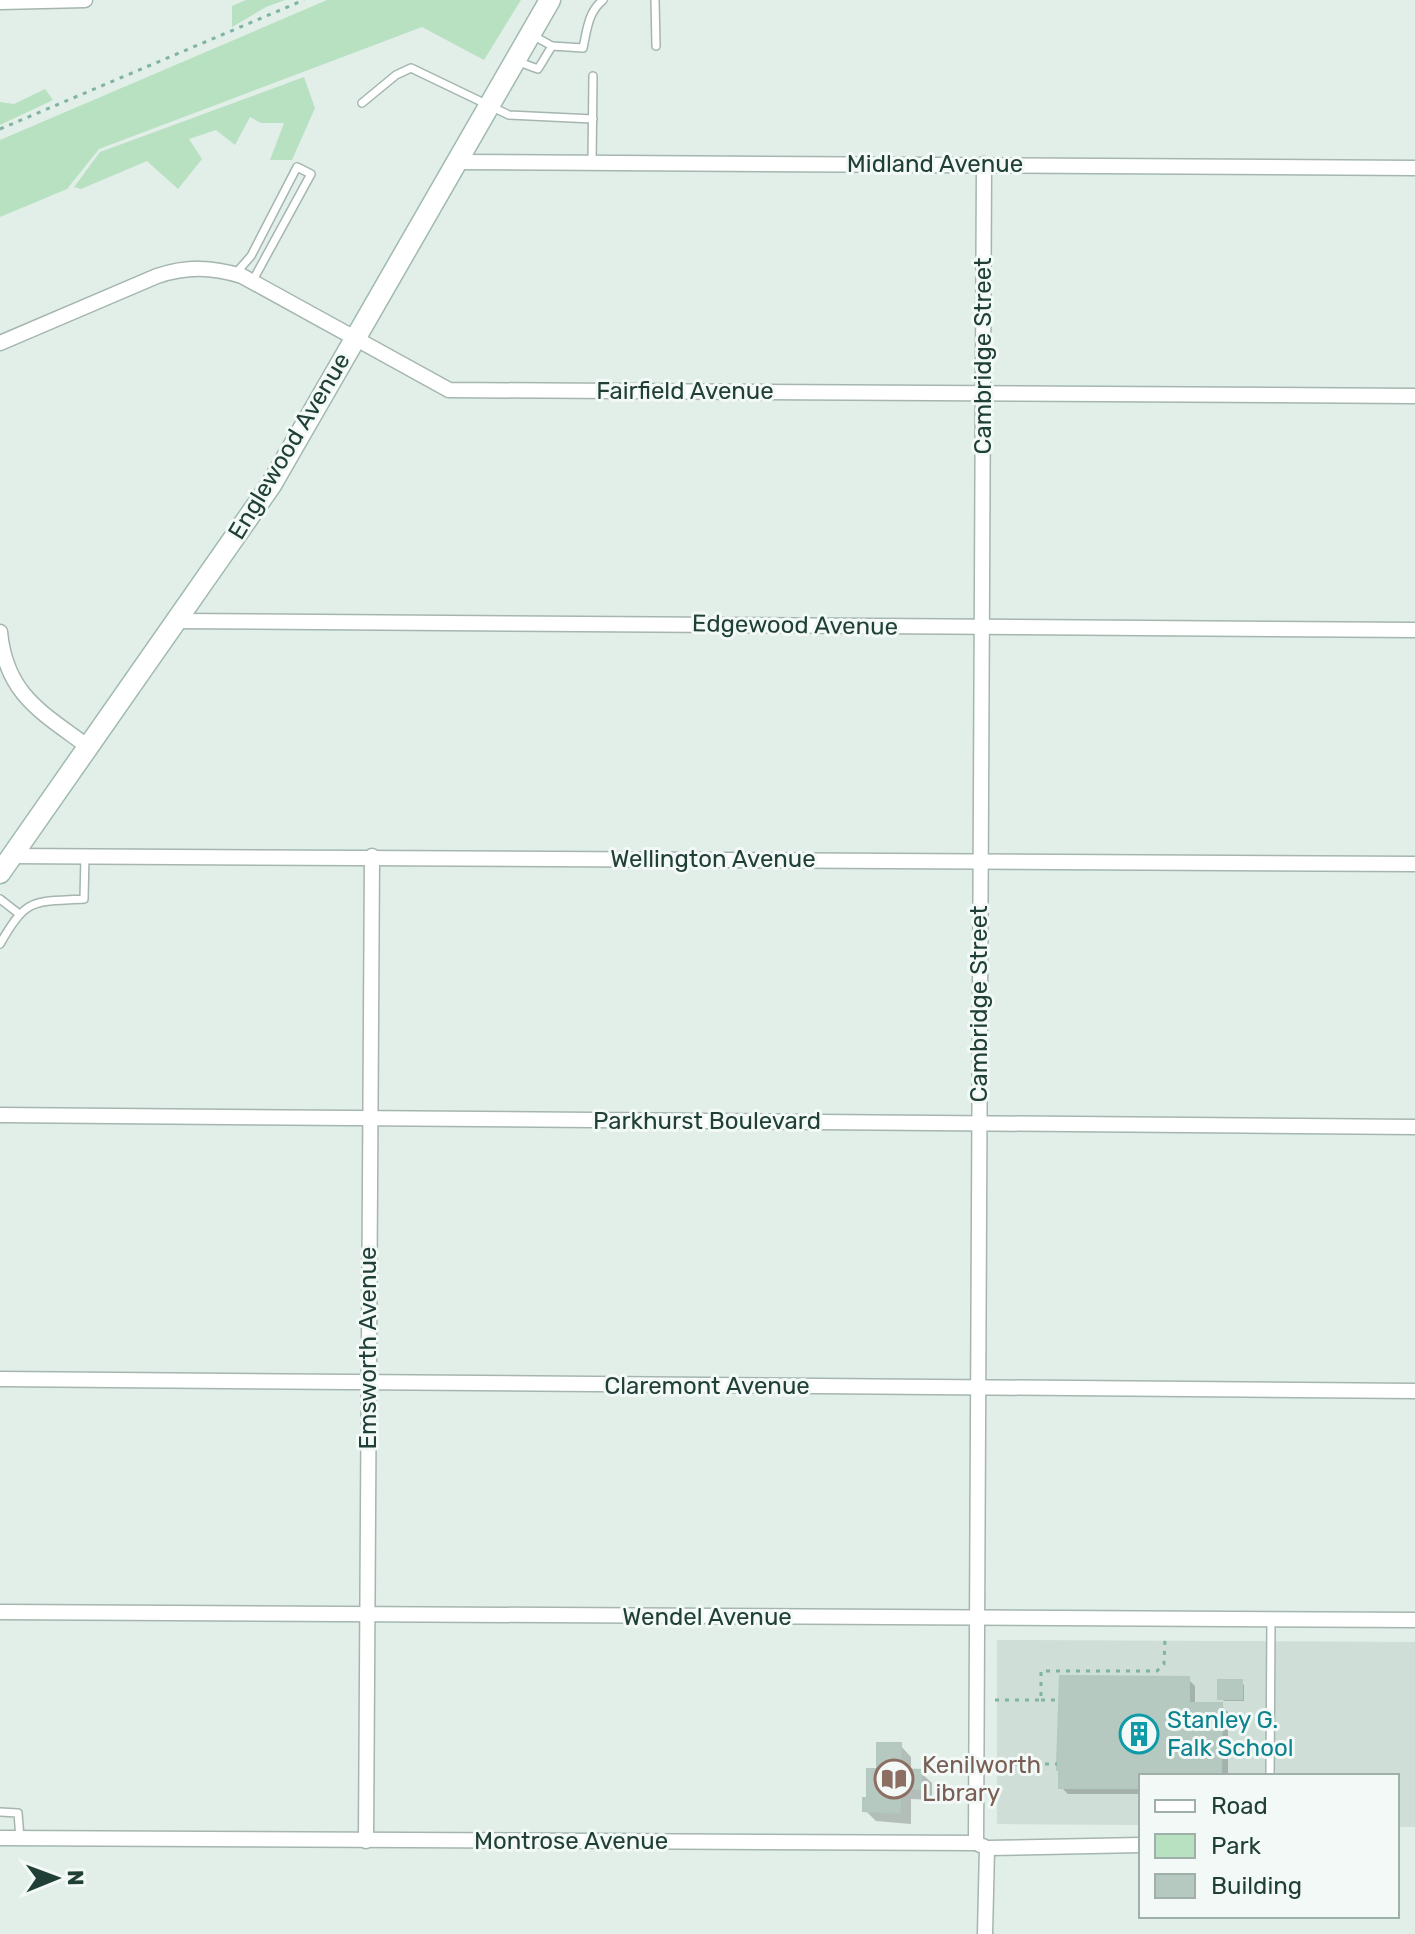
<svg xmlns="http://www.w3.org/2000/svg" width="1415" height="1934" font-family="Rubik,sans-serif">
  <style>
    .built { fill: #cfded7 }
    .green { fill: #b8e1c2 }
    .shadow { fill: #0003 }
    .building { fill: #b6c9c1; stroke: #b3c8bf; stroke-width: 2 }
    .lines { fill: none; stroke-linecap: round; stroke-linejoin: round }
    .lane-casing { stroke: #a4b6af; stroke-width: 10 }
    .street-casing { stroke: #a4b6af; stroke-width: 17 }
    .secondary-casing { stroke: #9fbab0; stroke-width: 23 }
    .path { stroke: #7fb4a2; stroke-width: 3; stroke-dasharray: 4 6; stroke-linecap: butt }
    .lane { stroke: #fff; stroke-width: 7 }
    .street { stroke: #fff; stroke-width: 14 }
    .secondary { stroke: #fff; stroke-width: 20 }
    .labels { text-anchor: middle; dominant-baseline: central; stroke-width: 6; stroke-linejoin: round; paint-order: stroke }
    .street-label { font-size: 24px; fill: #204037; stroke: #f3f9f6 }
    .culture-label { font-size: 24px; fill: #0d838f; stroke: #f3f9f6; text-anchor: start }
    .education-label { font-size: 24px; fill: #785e54; stroke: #f3f9f6; text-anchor: start }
  </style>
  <rect width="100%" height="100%" fill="#e2eee8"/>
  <!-- built -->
  <path class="built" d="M997,1640L1415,1642V1827H1397V1776H1141V1825L997,1824Z"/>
  <!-- green -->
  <g class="green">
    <path d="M246,0H285L266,7L232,27V6Z"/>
    <path d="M327,0H521L484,60L422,27L99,149L67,189L0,217V140Z"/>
    <path d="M304,77L315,108L292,160H270L284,123H261L250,117L235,145L216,130L189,139L202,159L178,189L147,161L81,189L74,187L100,152Z"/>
    <path d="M45,89L53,100L0,125V102L14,104Z"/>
  </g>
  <!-- shadow -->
  <g class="shadow">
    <path d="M1188,1679L1195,1686V1705H1221L1228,1712V1776H1141V1794H1068L1061,1787Z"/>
    <path d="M1241,1682L1244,1685V1701H1224L1220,1698Z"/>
    <path d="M900,1745L911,1757V1772H920L932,1783V1800L911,1799V1824L876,1821L865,1810L879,1771Z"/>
  </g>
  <!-- building -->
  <g class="building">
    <path d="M1060,1676L1189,1677V1703H1222L1221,1776H1141V1788H1059V1770H1057V1764Z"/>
    <rect x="1218" y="1680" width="24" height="19"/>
    <path d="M877,1743H901L900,1769L921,1770V1789H900V1813L863,1811V1798H867V1769H877Z"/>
  </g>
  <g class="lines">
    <!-- lane casing -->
    <g class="lane-casing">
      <g id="lane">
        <path d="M655,0L656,46"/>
        <path d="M534,36L552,46L583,48C587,30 588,12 603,0"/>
        <path d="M516,61L538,69L552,46"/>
        <path d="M362,103L396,75L411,68L509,115L593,119"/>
        <path d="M592,163L593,76"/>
        <path d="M236,273L251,256L297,167L311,174L252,282"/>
        <path d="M0,899L18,913"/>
        <path d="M0,944C27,897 32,902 84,899L85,856"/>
        <path d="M1270,1776L1271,1620"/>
        <path d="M0,1812L18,1813L20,1838"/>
      </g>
    </g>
    <!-- street casing -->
    <g class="street-casing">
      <g id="street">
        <path d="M0,2L85,0"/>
        <path d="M455,162L1415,168"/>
        <path d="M0,343L157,276C188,266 211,267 242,276L449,390L1415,396"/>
        <path d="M175,621L1415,630"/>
        <path d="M0,632C6,694 41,712 87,746"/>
        <path d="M11,856L1415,864"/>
        <path d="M0,1115L1415,1127"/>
        <path d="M0,1379L1415,1391"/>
        <path d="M0,1612L1415,1620"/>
        <path d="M0,1838L976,1843L987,1848L1141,1845"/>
        <path d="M366,1841L372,856"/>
        <path d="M976,1843L984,164"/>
        <path d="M985,1934L987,1848"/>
      </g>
    </g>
    <!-- secondary casing -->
    <g class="secondary-casing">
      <path id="secondary" d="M0,873L271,485L550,0"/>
    </g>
    <!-- path -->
    <g class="path">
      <path d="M0,129L304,0"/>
      <path d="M995,1700H1041V1671H1157L1164,1664L1165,1638"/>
      <path d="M1041,1700H1057"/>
      <path d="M995,1764H1057"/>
    </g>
    <!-- lane -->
    <use href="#lane" class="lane"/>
    <!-- street -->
    <use href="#street" class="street"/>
    <!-- secondary -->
    <use href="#secondary" class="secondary"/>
  </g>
  <!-- icons -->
  <defs>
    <g id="building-ring" transform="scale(2)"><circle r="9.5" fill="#f3f9f6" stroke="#0f9aa8" stroke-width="1.5"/><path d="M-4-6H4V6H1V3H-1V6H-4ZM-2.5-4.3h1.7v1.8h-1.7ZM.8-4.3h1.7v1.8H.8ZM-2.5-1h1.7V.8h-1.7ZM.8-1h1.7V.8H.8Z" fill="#0f9aa8"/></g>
    <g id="library-ring" transform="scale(2)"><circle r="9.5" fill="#f3f9f6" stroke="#8d6e63" stroke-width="1.5"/><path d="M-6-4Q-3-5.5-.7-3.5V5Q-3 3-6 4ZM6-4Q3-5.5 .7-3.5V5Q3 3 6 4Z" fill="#8d6e63"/></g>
  </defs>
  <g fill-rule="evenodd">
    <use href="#building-ring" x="1139" y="1734"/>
    <use href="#library-ring" x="894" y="1779"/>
  </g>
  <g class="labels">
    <!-- street labels -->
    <g class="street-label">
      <text x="935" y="164">Midland Avenue</text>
      <text transform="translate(983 356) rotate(-90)">Cambridge Street</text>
      <text x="685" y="391">Fairfield Avenue</text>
      <text transform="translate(289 446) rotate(-59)">Englewood Avenue</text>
      <text transform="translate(795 625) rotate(1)">Edgewood Avenue</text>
      <text x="713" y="859">Wellington Avenue</text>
      <text transform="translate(979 1004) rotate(-90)">Cambridge Street</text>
      <text x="707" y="1121">Parkhurst Boulevard</text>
      <text transform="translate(368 1348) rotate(-90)">Emsworth Avenue</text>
      <text x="707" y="1386">Claremont Avenue</text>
      <text x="707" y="1617">Wendel Avenue</text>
      <text x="571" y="1841">Montrose Avenue</text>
    </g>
    <!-- culture labels -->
    <g class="culture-label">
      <text x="1167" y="1720">Stanley G.<tspan x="1167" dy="28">Falk School</tspan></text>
    </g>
    <!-- education labels -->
    <g class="education-label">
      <text x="922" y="1765">Kenilworth<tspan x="922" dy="28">Library</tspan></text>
    </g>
  </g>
  <!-- legend -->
  <rect x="1139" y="1774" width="260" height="144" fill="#f3f9f6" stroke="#9fafaa" stroke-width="2"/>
  <rect x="1155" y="1800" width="40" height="12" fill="#ffffff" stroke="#9fafaa" stroke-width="2"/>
  <text x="1211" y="1814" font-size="24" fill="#204037">Road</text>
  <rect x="1155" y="1834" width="40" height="24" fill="#b8e1c2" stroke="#9fafaa" stroke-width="2"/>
  <text x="1211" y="1854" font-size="24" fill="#204037">Park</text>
  <rect x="1155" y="1874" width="40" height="24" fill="#b6c9c1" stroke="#9fafaa" stroke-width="2"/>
  <text x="1211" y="1894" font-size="24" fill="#204037">Building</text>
  <!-- north arrow -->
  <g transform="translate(56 1878) rotate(89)" stroke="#f3f9f6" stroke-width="6" paint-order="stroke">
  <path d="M0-6L14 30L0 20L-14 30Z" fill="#204037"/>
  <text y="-12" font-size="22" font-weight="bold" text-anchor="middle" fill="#204037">N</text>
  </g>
</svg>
